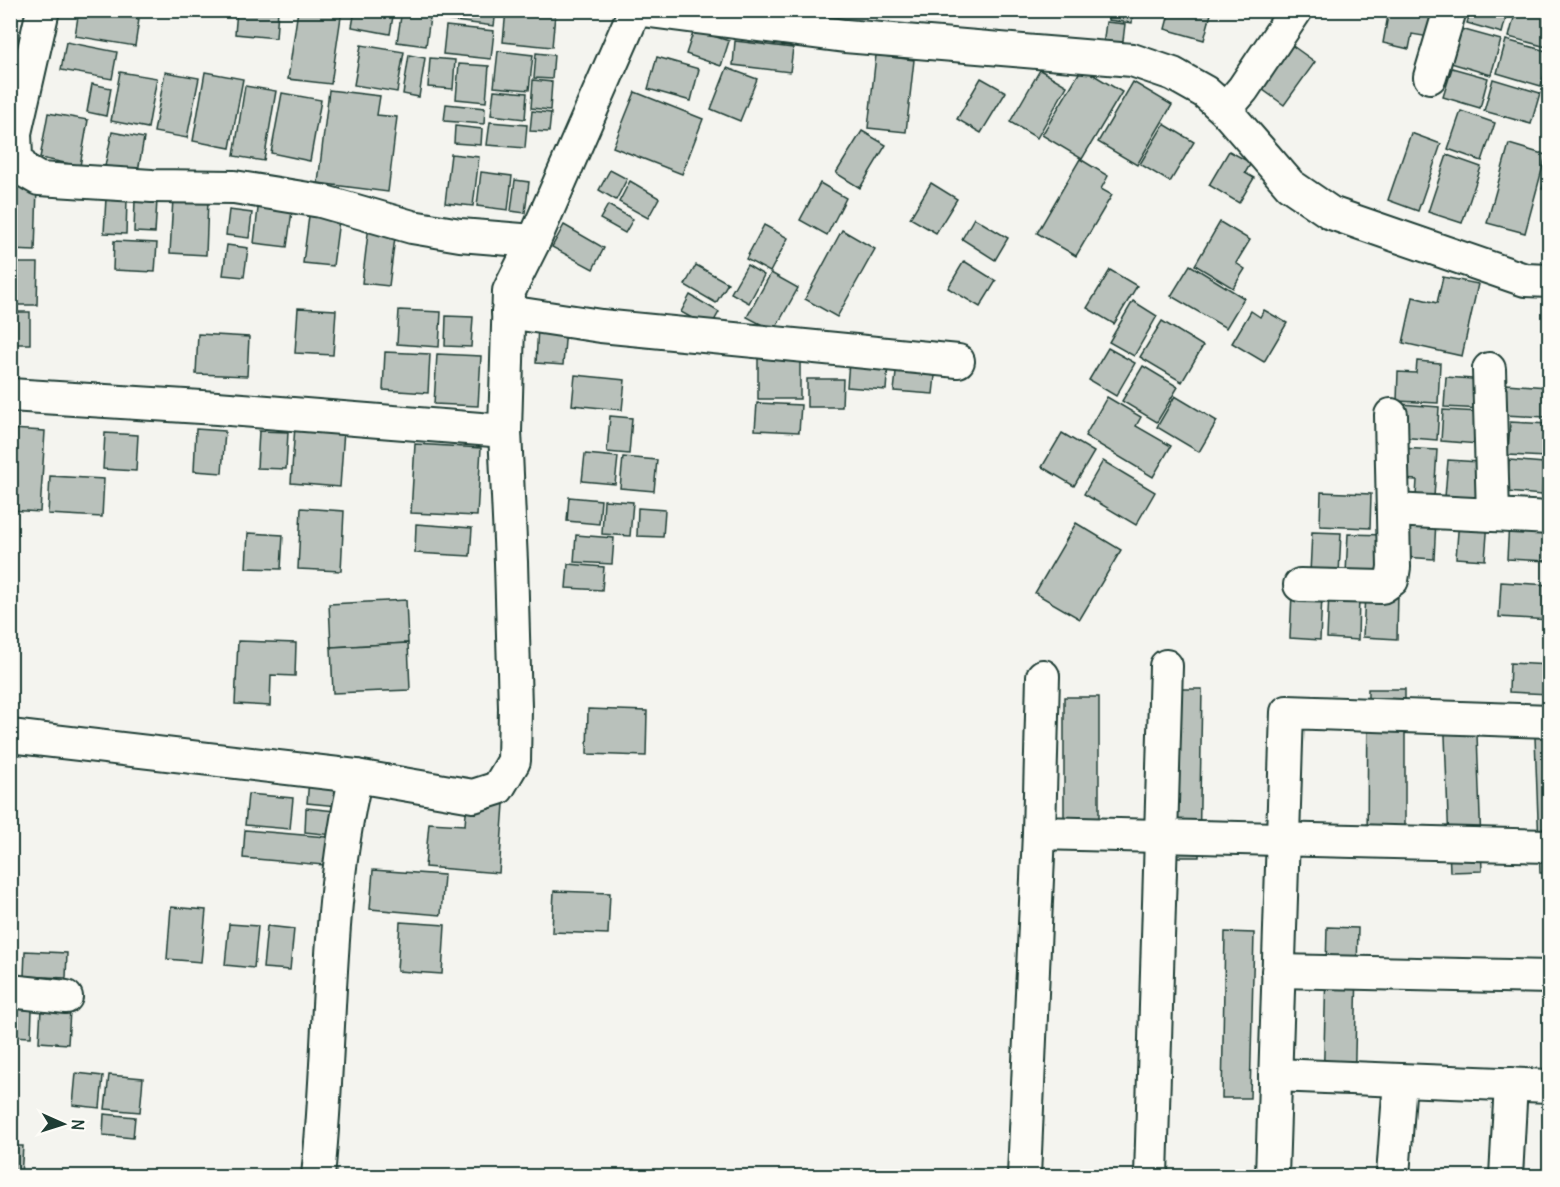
<svg xmlns="http://www.w3.org/2000/svg" width="1560" height="1187" font-family="Delius,sans-serif">
  <style>
    .building { fill: #b9c1bb; stroke: #1f3d34; stroke-width: 1.5 }
    .lines { fill: none; stroke-linecap: round; stroke-linejoin: round }
    .minor-casing { stroke: #1f3d34; stroke-width: 36 }
    .minor { stroke: #fdfcf7; stroke-width: 32 }
  </style>
  <rect width="100%" height="100%" fill="#f4f4ef"/>
  <filter id="ink" filterUnits="userSpaceOnUse"><feTurbulence type="fractalNoise" baseFrequency=".0167" numOctaves="2"/><feDisplacementMap in="SourceGraphic" scale="12" xChannelSelector="R" yChannelSelector="G"/><feConvolveMatrix kernelMatrix="1 2 1 2 8 2 1 2 1" color-interpolation-filters="sRGB"/></filter>
  <g filter="url(#ink)">
    <!-- building -->
    <g class="building">
      <path d="M79,10H90L139,19L135,46L75,36Z"/>
      <path d="M237,10H278L276,38L235,34Z"/>
      <path d="M298,10H342L331,84L288,79Z"/>
      <path d="M355,10H394L390,34L352,27Z"/>
      <path d="M402,10H431L426,46L397,42Z"/>
      <path d="M447,10H496L494,26L446,20Z"/>
      <path d="M506,10L555,15L552,47L503,42Z"/>
      <path d="M1109,10H1133L1132,23L1108,20Z"/>
      <path d="M1170,10H1212L1204,40L1165,29Z"/>
      <path d="M1389,10H1424L1440,14L1435,38L1412,34L1409,49L1383,43Z"/>
      <path d="M1471,10H1508L1502,33L1467,23Z"/>
      <path d="M1516,10H1550V48L1509,37Z"/>
      <path d="M1106,22L1125,24L1122,49L1103,46Z"/>
      <path d="M446,26L494,31L491,59L443,54Z"/>
      <path d="M1461,29L1501,40L1491,75L1451,63Z"/>
      <path d="M694,30L729,41L721,66L686,54Z"/>
      <path d="M1506,40L1550,52L1541,86L1497,73Z"/>
      <path d="M735,41L793,48L790,72L733,65Z"/>
      <path d="M66,42L117,52L112,79L61,70Z"/>
      <path d="M1290,44L1315,62L1284,105L1259,87Z"/>
      <path d="M361,45L404,52L397,92L354,85Z"/>
      <path d="M498,51L533,55L529,90L494,87Z"/>
      <path d="M536,53L554,55L552,79L534,78Z"/>
      <path d="M409,55L425,58L419,97L403,94Z"/>
      <path d="M876,55L914,60L906,132L868,128Z"/>
      <path d="M657,57L699,69L691,101L648,89Z"/>
      <path d="M430,58L455,60L453,89L428,87Z"/>
      <path d="M459,64L489,66L486,102L456,99Z"/>
      <path d="M727,68L757,79L740,121L711,109Z"/>
      <path d="M1082,68L1122,92L1082,159L1042,135Z"/>
      <path d="M1452,68L1488,78L1480,108L1443,97Z"/>
      <path d="M1040,70L1067,86L1037,138L1010,122Z"/>
      <path d="M120,72L157,78L148,128L111,121Z"/>
      <path d="M165,72L199,78L187,138L154,132Z"/>
      <path d="M205,72L243,79L230,148L193,141Z"/>
      <path d="M981,78L1006,92L981,133L957,119Z"/>
      <path d="M1493,79L1540,93L1531,124L1484,111Z"/>
      <path d="M533,80L552,82L550,110L531,108Z"/>
      <path d="M1133,82L1172,105L1137,165L1098,142Z"/>
      <path d="M92,84L111,88L106,116L87,112Z"/>
      <path d="M245,86L276,91L264,161L234,156Z"/>
      <path d="M329,90L380,96L377,115L397,117L388,192L318,183Z"/>
      <path d="M494,90L527,93L525,119L491,115Z"/>
      <path d="M635,92L703,119L682,174L613,147Z"/>
      <path d="M282,93L321,100L310,161L271,153Z"/>
      <path d="M446,104L485,108L484,124L444,121Z"/>
      <path d="M532,111L551,113L549,132L530,131Z"/>
      <path d="M1461,111L1495,123L1482,161L1448,149Z"/>
      <path d="M48,113L88,120L80,166L40,158Z"/>
      <path d="M490,122L527,125L525,148L487,145Z"/>
      <path d="M1164,124L1194,142L1170,182L1140,164Z"/>
      <path d="M455,126L482,129L481,145L454,143Z"/>
      <path d="M862,131L886,145L860,188L836,173Z"/>
      <path d="M112,132L144,138L137,177L104,171Z"/>
      <path d="M1411,133L1441,144L1418,211L1388,200Z"/>
      <path d="M1509,144L1546,155L1525,233L1487,223Z"/>
      <path d="M1229,151L1251,163L1245,173L1254,178L1239,203L1209,185Z"/>
      <path d="M451,154L479,157L473,206L445,203Z"/>
      <path d="M1447,155L1481,167L1462,223L1428,212Z"/>
      <path d="M1080,159L1108,176L1101,189L1112,195L1076,256L1037,233Z"/>
      <path d="M1550,164V191L1542,189Z"/>
      <path d="M610,170L627,179L616,200L599,190Z"/>
      <path d="M481,172L512,176L508,210L477,206Z"/>
      <path d="M515,180L529,182L525,213L511,211Z"/>
      <path d="M630,181L659,198L648,218L619,202Z"/>
      <path d="M820,183L846,198L827,235L800,220Z"/>
      <path d="M931,183L957,199L936,233L910,218Z"/>
      <path d="M10,186L37,187L35,251L10,250Z"/>
      <path d="M106,198L127,199L126,234L104,233Z"/>
      <path d="M173,198L208,200L206,255L170,253Z"/>
      <path d="M135,199L157,200L155,233L134,232Z"/>
      <path d="M259,200L293,204L287,247L254,243Z"/>
      <path d="M608,205L633,219L625,233L600,219Z"/>
      <path d="M229,210L252,213L249,238L226,235Z"/>
      <path d="M309,216L339,220L333,266L303,263Z"/>
      <path d="M974,218L1008,238L995,260L962,239Z"/>
      <path d="M1220,222L1250,240L1236,263L1245,269L1233,288L1195,265Z"/>
      <path d="M369,225L396,229L389,286L362,283Z"/>
      <path d="M564,225L604,248L593,269L552,247Z"/>
      <path d="M764,225L788,238L770,272L746,259Z"/>
      <path d="M842,230L875,249L837,317L805,299Z"/>
      <path d="M114,241L157,243L155,272L113,270Z"/>
      <path d="M227,245L248,248L244,277L223,275Z"/>
      <path d="M964,261L996,281L980,307L948,288Z"/>
      <path d="M10,263H38L37,305H10Z"/>
      <path d="M696,265L728,283L716,303L685,285Z"/>
      <path d="M747,265L764,275L749,303L731,293Z"/>
      <path d="M1190,265L1244,298L1226,328L1171,296Z"/>
      <path d="M1110,270L1137,286L1114,324L1087,308Z"/>
      <path d="M771,273L798,288L774,331L747,317Z"/>
      <path d="M1443,277L1478,284L1462,356L1403,343L1413,297L1437,303Z"/>
      <path d="M690,295L719,312L710,328L681,312Z"/>
      <path d="M1133,301L1157,316L1134,356L1109,342Z"/>
      <path d="M298,308L336,310L333,355L295,353Z"/>
      <path d="M399,310L441,312L439,347L397,344Z"/>
      <path d="M1264,310L1287,323L1264,362L1232,343L1251,311L1260,317Z"/>
      <rect x="10" y="312" width="20" height="32"/>
      <path d="M446,316L473,317L471,347L445,346Z"/>
      <path d="M1162,321L1203,346L1182,382L1140,357Z"/>
      <path d="M538,326L566,328L563,365L536,363Z"/>
      <path d="M198,334L249,337L247,376L196,374Z"/>
      <path d="M1108,348L1135,363L1116,396L1089,380Z"/>
      <path d="M385,352L430,354L428,393L383,390Z"/>
      <path d="M437,354L481,356L478,406L434,404Z"/>
      <rect x="758" y="357" width="42" height="42"/>
      <path d="M849,361L888,364L886,390L847,387Z"/>
      <path d="M1417,361L1440,363L1438,403L1397,401L1398,372L1416,373Z"/>
      <path d="M897,364L936,367L933,394L894,391Z"/>
      <path d="M1143,366L1178,387L1157,422L1122,401Z"/>
      <path d="M575,375L625,380L622,410L572,405Z"/>
      <path d="M1446,377L1485,380L1483,409L1444,407Z"/>
      <path d="M807,379H843L842,407H807Z"/>
      <path d="M1506,384L1547,387L1546,417L1504,415Z"/>
      <path d="M1175,396L1217,421L1199,452L1157,427Z"/>
      <path d="M1107,397L1141,417L1136,426L1171,446L1153,477L1085,436Z"/>
      <path d="M757,403L801,405L799,432L755,430Z"/>
      <path d="M1401,404L1439,407L1437,440L1399,437Z"/>
      <path d="M1443,410L1481,412L1479,444L1441,441Z"/>
      <path d="M610,416L632,418L629,454L607,452Z"/>
      <path d="M1510,422L1548,424L1546,457L1508,455Z"/>
      <path d="M295,426L344,430L340,487L291,483Z"/>
      <path d="M10,429L45,431L40,512L10,510Z"/>
      <path d="M196,429L225,431L222,473L194,471Z"/>
      <path d="M259,431L288,432L286,469L257,468Z"/>
      <path d="M105,433L138,435L136,471L103,469Z"/>
      <path d="M1062,433L1094,452L1074,486L1042,467Z"/>
      <path d="M415,444L481,448L477,516L411,513Z"/>
      <path d="M1400,448L1437,450L1434,497L1416,496L1417,480L1399,479Z"/>
      <path d="M585,454L618,457L615,484L582,481Z"/>
      <path d="M623,457L657,460L654,491L620,488Z"/>
      <path d="M1448,460L1479,462L1476,499L1445,497Z"/>
      <path d="M1509,460L1544,463L1542,495L1507,492Z"/>
      <path d="M1103,461L1155,492L1136,525L1084,494Z"/>
      <path d="M50,476L104,479L102,517L48,514Z"/>
      <path d="M1321,492L1371,494L1370,528L1320,526Z"/>
      <path d="M569,497L601,500L599,524L567,521Z"/>
      <path d="M604,500L633,502L630,536L602,534Z"/>
      <path d="M301,508L344,511L341,571L298,569Z"/>
      <path d="M638,508L665,510L663,537L637,536Z"/>
      <path d="M1406,518L1436,520L1434,559L1404,557Z"/>
      <path d="M1459,519L1488,521L1485,560L1456,558Z"/>
      <path d="M1509,522L1550,524L1548,561L1507,559Z"/>
      <path d="M1076,523L1121,550L1080,619L1035,593Z"/>
      <path d="M416,524L472,528L470,556L415,553Z"/>
      <path d="M1312,532L1341,533L1339,574L1310,573Z"/>
      <path d="M248,533L283,535L281,569L246,568Z"/>
      <path d="M1348,534L1385,535L1384,575L1346,573Z"/>
      <path d="M576,535L614,538L612,564L574,562Z"/>
      <path d="M568,564L604,567L602,590L566,588Z"/>
      <path d="M1501,582L1550,585V620L1499,617Z"/>
      <path d="M1329,592L1359,594L1358,640L1327,638Z"/>
      <path d="M1365,592L1398,593L1397,639L1363,637Z"/>
      <path d="M1292,593L1322,595L1320,640L1290,638Z"/>
      <path d="M406,600L408,643L331,647L329,604Z"/>
      <path d="M238,641L296,643L295,676L271,675L270,706L235,704Z"/>
      <path d="M408,643L410,690L333,693L331,647Z"/>
      <path d="M1510,663L1550,665V694L1509,692Z"/>
      <path d="M1167,689H1202L1199,857H1164Z"/>
      <path d="M1368,689H1405V853H1367Z"/>
      <rect x="1064" y="697" width="35" height="151"/>
      <path d="M1476,707L1482,871L1450,872L1444,708Z"/>
      <path d="M588,709L647,711L646,756L587,754Z"/>
      <path d="M1550,709V873H1540L1534,710Z"/>
      <path d="M309,780L340,783L338,806L307,803Z"/>
      <path d="M248,794L293,798L290,829L245,825Z"/>
      <path d="M467,801L504,804L499,873L425,867L429,823L465,825Z"/>
      <path d="M306,808L335,811L333,835L305,832Z"/>
      <path d="M245,830L338,838L335,866L243,858Z"/>
      <path d="M373,870L444,875L441,915L370,909Z"/>
      <path d="M554,891L610,893L608,934L552,932Z"/>
      <path d="M171,907L206,910L201,962L167,959Z"/>
      <path d="M400,922L445,925L442,974L397,971Z"/>
      <path d="M229,924L258,926L254,968L225,965Z"/>
      <path d="M267,926L294,929L290,970L263,968Z"/>
      <path d="M1327,927L1358,928L1354,1095L1323,1094Z"/>
      <path d="M1225,932L1254,933L1250,1098H1222Z"/>
      <path d="M25,951L67,953L66,978L24,976Z"/>
      <path d="M10,1009L32,1010L31,1037L10,1036Z"/>
      <path d="M41,1009L70,1010L68,1044L39,1042Z"/>
      <path d="M76,1073L103,1076L100,1108L73,1105Z"/>
      <path d="M109,1075L143,1078L140,1112L105,1109Z"/>
      <path d="M104,1114L135,1117L133,1138L103,1135Z"/>
      <path d="M10,1146H23L21,1176H10Z"/>
    </g>
    <g class="lines">
      <!-- minor casing -->
      <g class="minor-casing">
        <g id="minor">
          <path d="M43,10L15,133L16,158L25,171L39,179L152,186L234,187L321,201L412,227L460,235L534,241"/>
          <path d="M642,10L845,36L1132,60L1173,74L1205,92L1225,110L1290,185L1331,213L1525,280L1550,281"/>
          <path d="M1430,77L1450,10"/>
          <path d="M1225,110L1243,89L1296,10"/>
          <path d="M508,312L601,326L958,361"/>
          <path d="M10,395L217,408L505,431"/>
          <path d="M1393,510L1493,515L1489,369"/>
          <path d="M1493,515L1550,518"/>
          <path d="M1300,585L1382,587L1392,580L1394,567L1391,415"/>
          <path d="M10,736L356,776"/>
          <path d="M1039,833L1550,846"/>
          <path d="M1278,971L1550,977"/>
          <path d="M10,991L66,997"/>
          <path d="M1275,1075L1550,1086"/>
          <path d="M318,1176C332,1043 325,907 356,776L473,796L498,788L514,761L515,708L511,562L505,431L509,291L534,241L635,10"/>
          <path d="M1024,1176L1039,833L1043,676"/>
          <path d="M1151,1176L1166,666"/>
          <path d="M1272,1176L1287,712L1550,721"/>
          <path d="M1393,1176L1400,1080"/>
          <path d="M1506,1176L1511,1084"/>
        </g>
      </g>
      <!-- minor -->
      <use href="#minor" class="minor"/>
    </g>
  </g>
  <!-- margin -->
  <rect width="1560" height="1187" fill="none" stroke="#fdfcf7" stroke-width="36"/>
  <rect x="18" y="18" width="1524" height="1151" fill="none" stroke="#1f3d34" stroke-width="2" filter="url(#ink)"/>
  <!-- north arrow -->
  <g transform="translate(63 1124) rotate(93)" stroke="#fdfcf7" stroke-width="4.5" paint-order="stroke">
  <path d="M0-4.5L10 22L0 15L-10 22Z" fill="#1f3d34"/>
  <text y="-9" font-size="16" font-weight="bold" text-anchor="middle" fill="#1f3d34">N</text>
  </g>
</svg>
